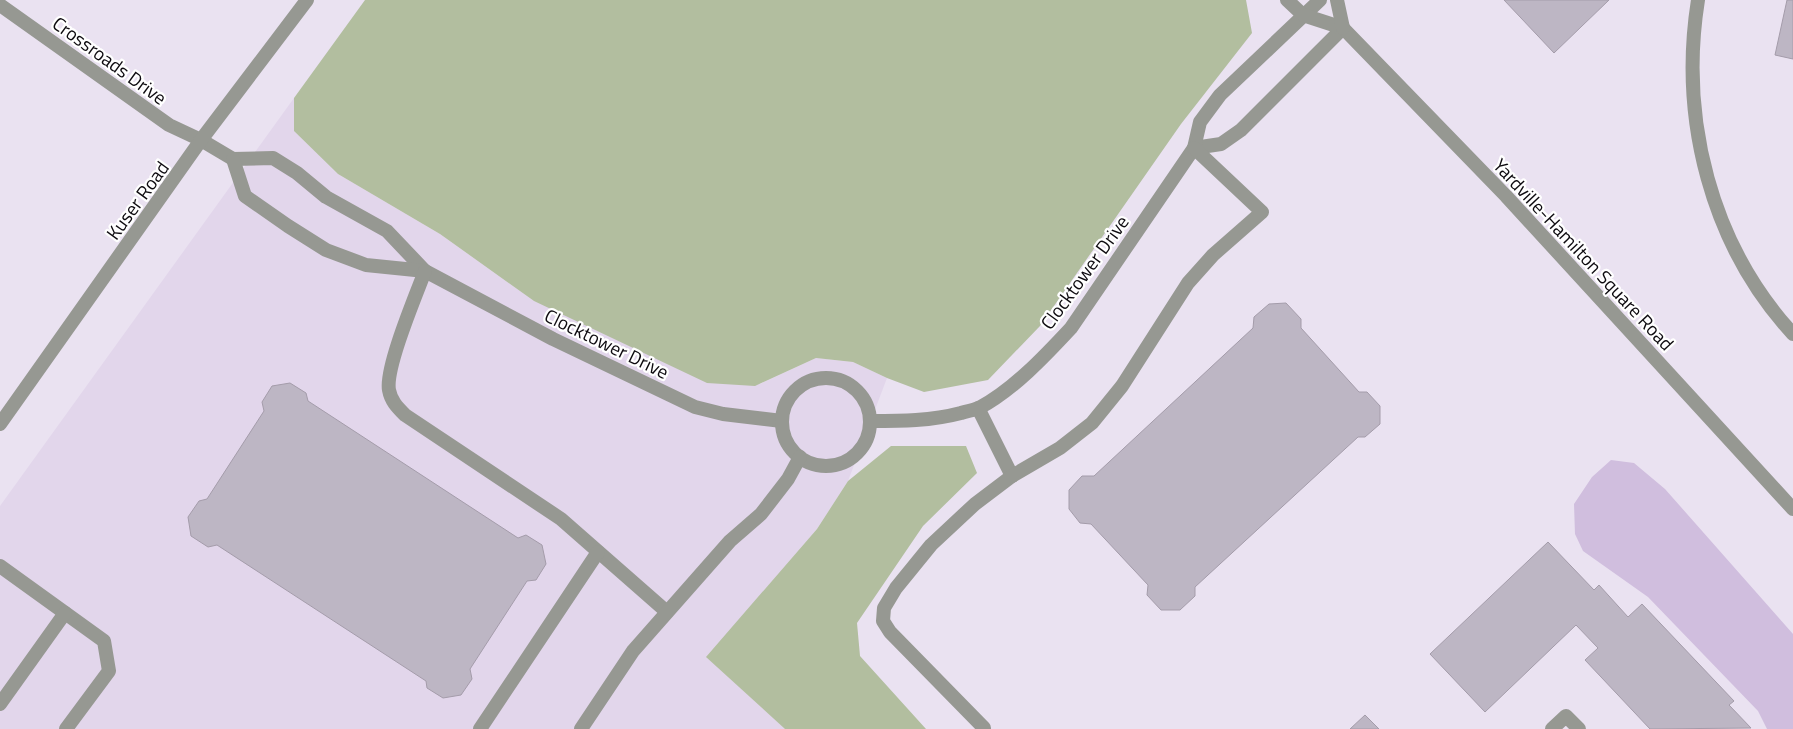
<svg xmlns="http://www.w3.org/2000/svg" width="1793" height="729" font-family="'Titillium Web',sans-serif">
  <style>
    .built { fill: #e2d6eb }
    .green { fill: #b2be9f }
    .water { fill: #d0bede }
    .building { fill: #bdb6c4; stroke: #a49caa }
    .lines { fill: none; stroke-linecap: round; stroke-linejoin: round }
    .service { stroke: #969892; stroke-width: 14 }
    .minor { stroke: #969892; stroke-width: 14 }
    .tertiary { stroke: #969892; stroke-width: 14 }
    .labels { text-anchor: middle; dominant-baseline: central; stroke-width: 4.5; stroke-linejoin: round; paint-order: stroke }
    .street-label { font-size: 19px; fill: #0d0a0f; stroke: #fff }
  </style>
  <rect width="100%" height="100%" fill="#eae2f1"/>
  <!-- built -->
  <path class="built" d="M294,98V131L338,174L440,234L534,301L760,384L816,358L853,362L887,378L848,481L817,529L707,657L785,729H0V506Z"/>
  <!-- green -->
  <g class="green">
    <path d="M365,0H1246L1252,33L1181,124L1040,326L988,380L924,392L887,378L853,362L816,358L755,386L707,383L534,301L440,234L338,174L294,131V98Z"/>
    <path d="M891,446H966L977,473L923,526L857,623L860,656L926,729H785L706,657L817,529L848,481Z"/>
  </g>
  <!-- water -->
  <path class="water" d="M1611,460L1634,463L1665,489L1793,634V729H1767L1758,711L1648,597L1583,551L1575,534L1574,504L1592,477Z"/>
  <!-- building -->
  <g class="building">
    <path d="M1504,0H1609L1554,53Z"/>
    <path d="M1787,0H1793V59L1775,55Z"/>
    <path d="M1286,303L1301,319V328L1359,392H1367L1380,406V424L1365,437H1358L1195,587V596L1180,610H1161L1147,595L1148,585L1091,524L1080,523L1069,509V490L1082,476H1094L1253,328L1254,317L1269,304Z"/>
    <path d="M290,383L306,393L308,401L518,538L526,535L542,545L546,564L536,580L527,581L470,669L472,679L461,695L443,698L427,688L426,681L217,545L208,547L191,536L188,517L199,501L207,499L264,411L262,402L272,386Z"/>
    <path d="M1548,542L1594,590L1599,585L1628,617L1642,604L1734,701L1729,705L1751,728L1650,729L1585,660L1598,648L1576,625L1485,712L1430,654Z"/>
    <path d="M1365,715L1379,729H1350Z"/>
  </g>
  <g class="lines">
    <!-- service -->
    <g class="service">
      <path d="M201,140L233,159L273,158L297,173L326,197L387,231L425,271L553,339L695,407L723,414L782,421"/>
      <path d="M1194,148L1221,144L1241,130L1343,28"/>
      <path d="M233,159L245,196L288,226L326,250L366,265L425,271"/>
      <path d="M425,271C416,295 385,368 389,390C391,401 397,407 405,415L561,519L667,612"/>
      <circle cx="826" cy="422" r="44"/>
      <path d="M978,408L1012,476"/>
      <path d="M870,421C901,421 931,421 961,413C967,411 974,410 979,408C1013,390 1045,356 1071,328L1194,148L1200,122L1220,95L1320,0"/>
      <path d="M0,566L104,641L109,671L66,729"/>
      <path d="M0,704L65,613"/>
      <path d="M984,728L890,632L883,621L884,608L896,588L931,545L975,504L1012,476L1060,448L1092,423L1122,386L1188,283L1213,255L1262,212L1194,148"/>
      <path d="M480,729L598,552"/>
      <path d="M581,729L633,651L730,541L761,514L788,479L800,457"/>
      <path d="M1552,729L1566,716L1579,729"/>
    </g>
    <!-- minor -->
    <g class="minor">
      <path d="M1698,0C1679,119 1711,245 1793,334"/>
      <path d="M0,5L169,125L201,140"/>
    </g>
    <!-- tertiary -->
    <g class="tertiary">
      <path d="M1287,0L1303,15L1343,28L1506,196L1793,509"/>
      <path d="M1337,0L1343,28"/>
      <path d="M0,424L201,140L307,0"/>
    </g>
  </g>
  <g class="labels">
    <!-- street labels -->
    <g class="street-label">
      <text transform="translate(110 60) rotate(36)">Crossroads Drive</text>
      <text transform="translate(137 200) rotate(-54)">Kuser Road</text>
      <text transform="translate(1584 254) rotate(47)">Yardville-Hamilton Square Road</text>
      <text transform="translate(1084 272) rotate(-54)">Clocktower Drive</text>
      <text transform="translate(607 343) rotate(26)">Clocktower Drive</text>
    </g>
  </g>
</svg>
